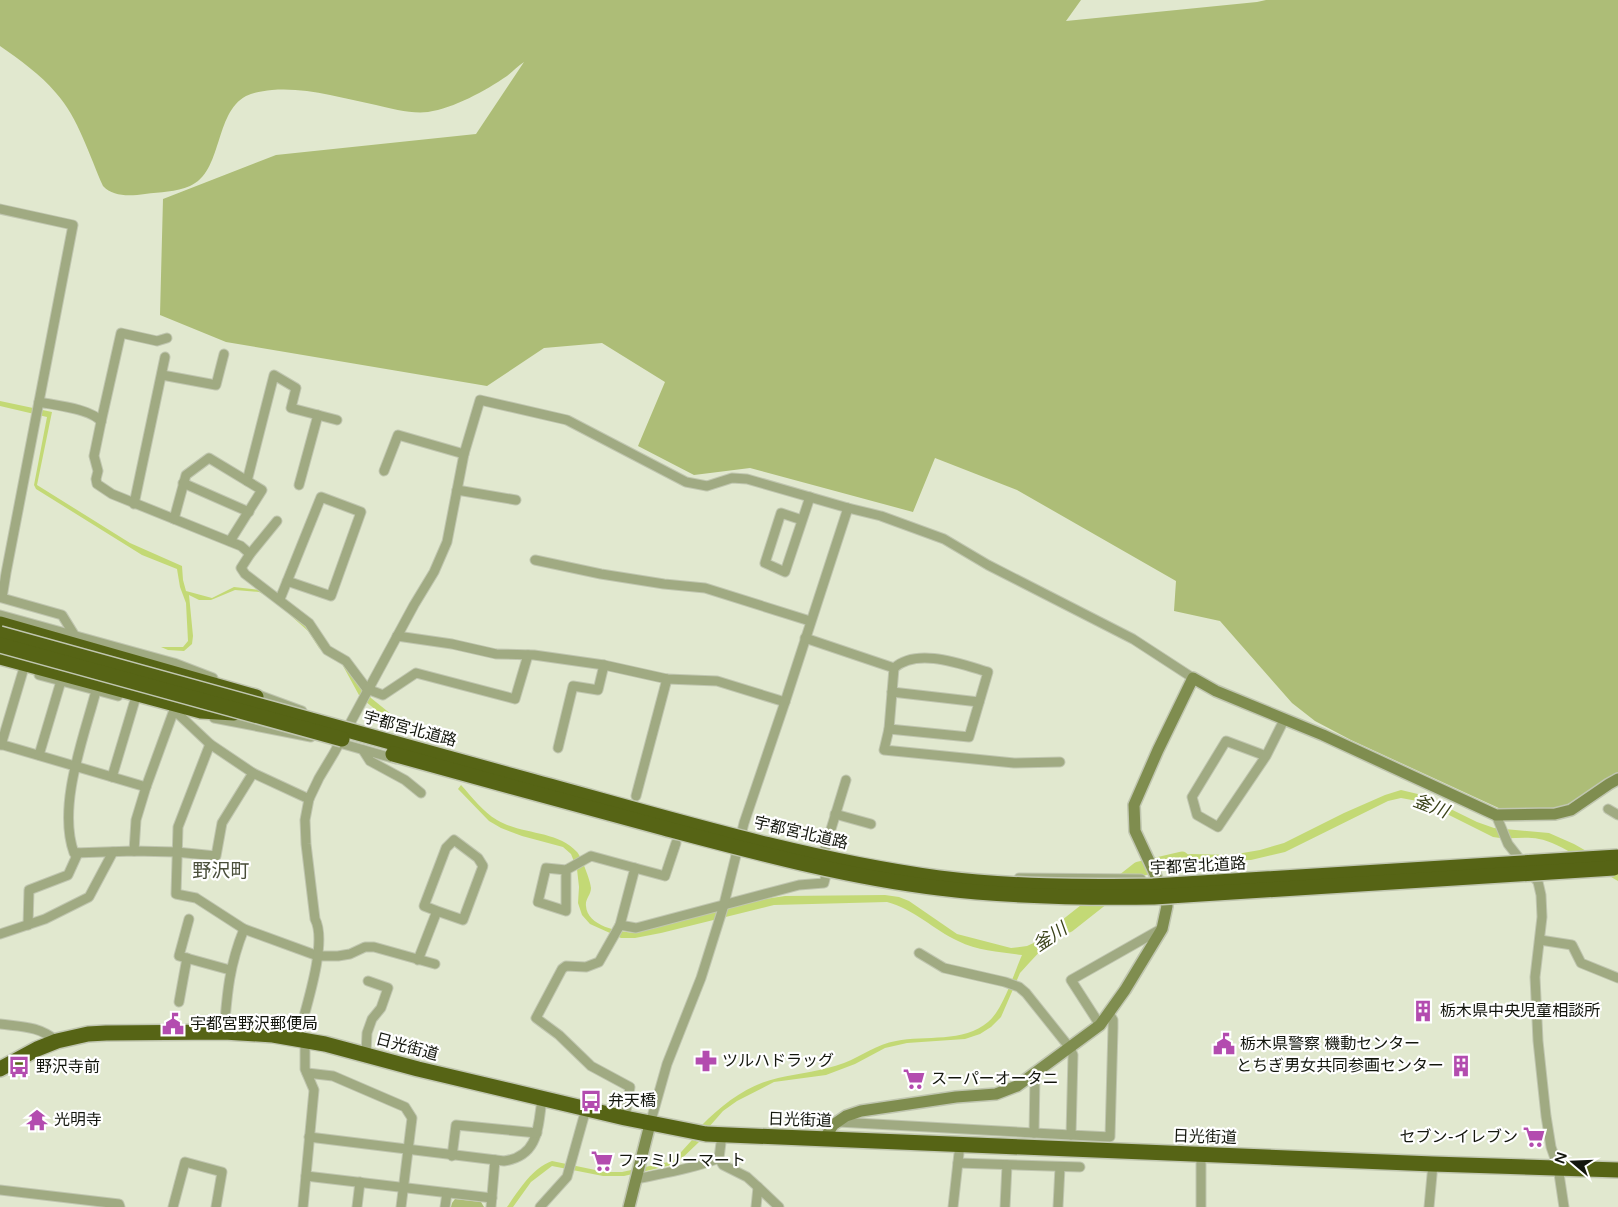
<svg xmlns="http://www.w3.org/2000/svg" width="1618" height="1207" font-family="'Varela Round','Noto Sans JP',sans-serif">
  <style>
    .green { fill: #adbd77 }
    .water { fill: #c3d975 }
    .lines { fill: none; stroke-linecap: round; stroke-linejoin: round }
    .river { stroke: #c3d975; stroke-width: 15 }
    .street-casing { stroke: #c0c6b0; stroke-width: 11 }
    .secondary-casing { stroke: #c0c6b0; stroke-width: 14 }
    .highway-casing { stroke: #c0c6b0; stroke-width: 18 }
    .street { stroke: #a0aa82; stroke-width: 9 }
    .secondary { stroke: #7f8d4f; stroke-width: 11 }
    .highway { stroke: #566415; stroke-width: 15 }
    .highway-bridge-casing { stroke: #c0c6b0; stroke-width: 18; stroke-linecap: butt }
    .highway-bridge { stroke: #566415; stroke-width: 15 }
    .labels { text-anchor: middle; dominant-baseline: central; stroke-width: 4.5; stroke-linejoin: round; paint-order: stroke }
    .street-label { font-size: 16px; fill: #13160d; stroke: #fff }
    .poi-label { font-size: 16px; fill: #13160d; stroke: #fff; text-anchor: start }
    .water-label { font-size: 18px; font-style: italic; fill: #3b431a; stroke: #fff }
    .quarter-label { font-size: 19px; fill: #484d38; stroke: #fff }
  </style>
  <rect width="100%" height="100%" fill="#e1e8cf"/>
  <!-- green -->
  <g class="green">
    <path d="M0,0H1081L1066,21L1257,2L1266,0H1618V776L1592,792L1560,808L1503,810L1351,740L1315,721L1292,703L1220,621L1174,611L1176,581L1017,490L935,458L913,512L750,468L694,475L638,446L665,382L602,343L544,348L487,386L226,342L160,315L163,199L276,155L476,134L524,62C518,66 513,71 507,76C485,91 454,108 428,112C412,114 392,109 376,105C342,98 306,87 272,90C263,91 254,92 246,96C214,113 223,172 190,186C176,192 160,192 145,194C130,196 113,197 103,186C90,157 78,117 56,93C40,74 20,60 0,46Z"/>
    <path d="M455,1199L481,1202L484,1207H451L452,1203Z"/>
  </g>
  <!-- water -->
  <g class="water">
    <path d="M0,401L52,412L37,485L130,543L182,566L183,580L186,591L212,598L234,587L260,590L308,625L343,662L371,698L402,723L398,728L360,697L342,664L319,648L308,631L271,598L259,592L235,590L211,600H199L189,595L193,636L192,644L184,651L168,650L161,647H183L188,641L186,603L180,587L177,569L142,555L36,489L34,485L47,417L0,406Z"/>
    <path d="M461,785C472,797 483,812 497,820C522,835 557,830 577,852C581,856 591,882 591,888C591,895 585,899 586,906C587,926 619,932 635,933L765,899L785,896L885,895L899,897L909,901L957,934L1011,948L1027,946L1049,936L1083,911L1088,918L1045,946L1030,962L1020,973L1001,1017L991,1027L980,1034L965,1039L907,1043L885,1048L855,1064L826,1075L774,1082L737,1101L723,1111L709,1127L701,1126C723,1104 747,1085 778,1078C800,1073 822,1071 844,1063C862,1056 877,1044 896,1041C925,1035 964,1043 988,1022C1003,1010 1014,973 1022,955C1001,952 978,951 958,941C934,930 914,909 887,902L774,905L661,933L635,938H621L590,924L582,915L578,903L579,887L577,869L571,854L563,847L522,836L501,828L489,821L458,789Z"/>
    <path d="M1401,790L1422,795L1477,822L1494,828L1549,833L1574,844L1618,869V881C1599,870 1559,842 1539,839C1524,836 1508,840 1493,837L1423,802L1401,798L1388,801L1285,852L1251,860L1187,861L1163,865L1161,858L1191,854L1231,855L1260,850L1284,843L1344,813L1385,795Z"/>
    <path d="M692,1140L699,1142L676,1164L624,1176H603L552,1166L531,1182L513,1207H507C519,1190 532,1168 552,1161L605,1172H622L673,1161Z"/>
  </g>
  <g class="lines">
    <!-- river -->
    <path class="river" d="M1068,925L1139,869L1182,859"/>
    <!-- street casing -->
    <g class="street-casing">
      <g id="street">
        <path d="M0,209L73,225L6,573L2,598L62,615L75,636"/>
        <path d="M162,375L216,385L224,354"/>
        <path d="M39,402C54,405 93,409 101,422L94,456L98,471L96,479L97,484L112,494L241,546L250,554L241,568L245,574L309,623L327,650L346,661L367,689L383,695L416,673L515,699L528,655"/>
        <path d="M101,422L121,333L157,341L167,338"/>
        <path d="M384,471L398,435L464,454"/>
        <path d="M247,481L274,375L296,388L291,408L337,420"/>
        <path d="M183,483L249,512"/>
        <path d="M299,485L318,415"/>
        <path d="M457,490L516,500"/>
        <path d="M134,504L165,357"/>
        <path d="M174,519L186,475L209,458L262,490L230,541"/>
        <path d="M802,520L781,513L765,563L785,572L810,497"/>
        <path d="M250,554L277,521"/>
        <path d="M535,560L601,574L664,584L705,588L810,621"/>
        <path d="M280,599L321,497L361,512L331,596L287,581"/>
        <path d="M0,615L174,663L213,678"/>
        <path d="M397,636L452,644L496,654L534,655L604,665L667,679L717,681L785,702L848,508"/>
        <path d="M805,638L894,668L889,729L884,750L1014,763L1060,762"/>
        <path d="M39,675L118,696"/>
        <path d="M96,691C84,737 57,806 74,853L134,851L176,852L216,856L222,823L253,773"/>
        <path d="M892,692L979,702"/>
        <path d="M253,693L302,711"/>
        <path d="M214,718L311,737"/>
        <path d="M889,729L969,737L988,672C961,664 917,647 894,668"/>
        <path d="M336,742L396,759"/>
        <path d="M0,744L146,787"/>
        <path d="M210,744L178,827L176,894L196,898L244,929L318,956H338L350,954L365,947H374L435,964"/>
        <path d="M1,745L23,671"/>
        <path d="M558,748L573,686L598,690L604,665"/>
        <path d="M363,750L370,761L405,780L421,793"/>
        <path d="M39,755L61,681"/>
        <path d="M1266,756L1226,741L1192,797L1197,815L1218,827L1266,756L1284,720"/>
        <path d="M112,777L135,700"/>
        <path d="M636,796L667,679"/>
        <path d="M1608,809L1618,815"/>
        <path d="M835,814L871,824"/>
        <path d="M1496,815L1508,844L1538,882L1541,895L1542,917L1535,977L1538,1041L1546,1116L1551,1147L1558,1167L1564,1207"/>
        <path d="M134,851L136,820L146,787L174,710L210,744L253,773L309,799"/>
        <path d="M824,852L846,780"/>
        <path d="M635,868L665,876L676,843"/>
        <path d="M566,870V911L538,902L546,868L566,870L591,856L635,868L620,925L636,928L799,885L824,883L826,875"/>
        <path d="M1019,878L1141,879"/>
        <path d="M189,919L179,956L230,970"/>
        <path d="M28,925L29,890L68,875L78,853"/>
        <path d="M620,925L599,962L586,967L566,966L562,969L536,1018L559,1035L591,1066L630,1087L625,1118"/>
        <path d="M0,934L45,919L89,897L113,852"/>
        <path d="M1540,940L1572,945L1581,963L1618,978"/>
        <path d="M919,953L944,968L1005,982L1019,987L1026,993L1070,1048L1073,1055L1071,1135L1110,1137L1113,1028V1020L1109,1013"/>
        <path d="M418,960L437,911L463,920L483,866L478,858L454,840L446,848L424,906L437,911"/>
        <path d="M179,1002L187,958"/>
        <path d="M0,1024C24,1027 38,1026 57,1041"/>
        <path d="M1100,1025L1071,980L1161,929"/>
        <path d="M224,1032C227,994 229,966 244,929"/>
        <path d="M298,1038C305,1010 328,943 315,919L306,844L305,820L309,799L319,778L334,753L414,605L434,572L447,542L464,454L480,400L567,420L686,482L707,486L732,478L747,479L848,508L881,516L944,539L988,565L1133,639L1193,678"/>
        <path d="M366,1054L367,1033L372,1019L381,1008L388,988L368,981"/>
        <path d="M307,1073L333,1076L405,1107L412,1118L401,1207"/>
        <path d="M838,1122L1071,1135"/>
        <path d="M650,1124L667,1064L701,978L723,908L744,823L785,702"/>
        <path d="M1034,1133L1035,1075"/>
        <path d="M309,1137L504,1161C539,1156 538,1127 542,1099"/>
        <path d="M452,1156L456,1125L537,1133"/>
        <path d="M719,1158L723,1165L747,1177L758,1187"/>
        <path d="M958,1163L1080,1167"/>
        <path d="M306,1176L492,1198"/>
        <path d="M636,1179C664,1173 692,1169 719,1158L722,1135"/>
        <path d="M0,1190L119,1204L120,1207"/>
        <path d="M173,1207L185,1162L222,1172L216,1207"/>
        <path d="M303,1207L314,1090L305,1069V1040"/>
        <path d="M357,1207L360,1182"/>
        <path d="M445,1207L447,1193"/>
        <path d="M491,1207L495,1160"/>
        <path d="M540,1207L567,1177L586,1109"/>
        <path d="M756,1207L758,1187L779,1207"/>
        <path d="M953,1207L960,1144"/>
        <path d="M1005,1207L1007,1165"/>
        <path d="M1058,1207L1060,1167"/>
        <path d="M1201,1207V1154"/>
        <path d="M1429,1207L1433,1164"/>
      </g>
    </g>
    <!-- secondary casing -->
    <g class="secondary-casing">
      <g id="secondary">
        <path d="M825,1138L833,1125L846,1116L861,1111L956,1097L996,1094L1017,1086L1100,1025L1125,990L1162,929L1167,906L1155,874L1135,831L1134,805L1158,750L1193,678L1216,691L1323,735L1496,815L1555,814L1571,810L1609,784L1618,779"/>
        <path d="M629,1207L650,1124"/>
      </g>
    </g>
    <!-- highway casing -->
    <g class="highway-casing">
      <g id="highway">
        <path d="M0,624L256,697"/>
        <path d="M0,657L201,711L234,713"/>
        <path d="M0,1069L37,1049L57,1041L88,1034L106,1033L224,1032L273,1035L325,1044L418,1069L625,1118L706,1134L1433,1164L1618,1170"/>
      </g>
    </g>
    <!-- street -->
    <use href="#street" class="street"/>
    <!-- secondary -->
    <use href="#secondary" class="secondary"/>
    <!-- highway -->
    <use href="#highway" class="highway"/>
    <!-- highway-bridge casing -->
    <g class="highway-bridge-casing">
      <g id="highway-bridge">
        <path d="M0,634C176,682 352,732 528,780C664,817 800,859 939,878C1011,887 1082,887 1153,886L1618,857"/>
        <path d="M0,645L342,739"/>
        <path d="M393,754C483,779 574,804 664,828C755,852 846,877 939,888C1011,897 1082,898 1154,897L1614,868"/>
      </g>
    </g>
    <!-- highway-bridge -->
    <use href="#highway-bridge" class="highway-bridge"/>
  </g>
  <!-- icons -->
  <defs>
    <g id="building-bare" transform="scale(1.725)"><path d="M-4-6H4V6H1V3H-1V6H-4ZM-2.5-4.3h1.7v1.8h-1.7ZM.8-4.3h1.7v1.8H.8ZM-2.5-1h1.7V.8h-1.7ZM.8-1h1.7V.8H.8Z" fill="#b34caf" stroke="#fff" stroke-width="2.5" paint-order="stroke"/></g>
    <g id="civic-bare" transform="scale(1.725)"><path d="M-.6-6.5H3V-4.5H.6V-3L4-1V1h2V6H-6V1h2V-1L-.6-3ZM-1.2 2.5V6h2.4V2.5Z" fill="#b34caf" stroke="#fff" stroke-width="2.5" paint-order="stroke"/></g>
    <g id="pharmacy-bare" transform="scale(1.725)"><path d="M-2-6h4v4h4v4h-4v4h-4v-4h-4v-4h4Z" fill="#b34caf" stroke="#fff" stroke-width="2.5" paint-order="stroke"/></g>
    <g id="bus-bare" transform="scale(1.725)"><path d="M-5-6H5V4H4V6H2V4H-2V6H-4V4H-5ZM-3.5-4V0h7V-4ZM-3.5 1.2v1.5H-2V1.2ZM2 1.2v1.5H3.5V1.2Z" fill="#b34caf" stroke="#fff" stroke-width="2.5" paint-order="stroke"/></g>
    <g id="supermarket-bare" transform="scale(1.725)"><path d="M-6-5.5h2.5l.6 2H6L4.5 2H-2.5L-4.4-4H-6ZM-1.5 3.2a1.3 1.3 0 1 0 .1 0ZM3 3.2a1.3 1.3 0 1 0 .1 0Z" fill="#b34caf" stroke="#fff" stroke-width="2.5" paint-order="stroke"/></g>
    <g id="temple-bare" transform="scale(1.725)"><path d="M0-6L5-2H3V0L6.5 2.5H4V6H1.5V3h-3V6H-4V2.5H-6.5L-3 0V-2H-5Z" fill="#b34caf" stroke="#fff" stroke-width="2.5" paint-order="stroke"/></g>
  </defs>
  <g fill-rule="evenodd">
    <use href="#building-bare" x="1423" y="1011"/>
    <use href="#civic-bare" x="173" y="1024"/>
    <use href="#civic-bare" x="1224" y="1044"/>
    <use href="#pharmacy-bare" x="706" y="1061"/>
    <use href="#building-bare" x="1461" y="1066"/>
    <use href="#bus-bare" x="19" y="1067"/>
    <use href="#supermarket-bare" x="914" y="1079"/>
    <use href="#bus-bare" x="591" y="1101"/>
    <use href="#temple-bare" x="37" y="1120"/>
    <use href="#supermarket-bare" x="1534" y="1137"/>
    <use href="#supermarket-bare" x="602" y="1161"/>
  </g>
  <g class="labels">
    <!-- street labels -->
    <g class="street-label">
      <text transform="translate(410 729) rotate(15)">宇都宮北道路</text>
      <text transform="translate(801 833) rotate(13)">宇都宮北道路</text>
      <text transform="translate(1198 866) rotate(-3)">宇都宮北道路</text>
      <text transform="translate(407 1047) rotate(15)">日光街道</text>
      <text transform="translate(800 1120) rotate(2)">日光街道</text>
      <text transform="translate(1205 1137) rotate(2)">日光街道</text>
    </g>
    <!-- poi labels -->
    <g class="poi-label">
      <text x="1440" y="1011">栃木県中央児童相談所</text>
      <text x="190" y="1024">宇都宮野沢郵便局</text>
      <text x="1240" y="1044">栃木県警察 機動センター</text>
      <text x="722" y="1061">ツルハドラッグ</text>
      <text x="1444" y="1066" text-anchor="end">とちぎ男女共同参画センター</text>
      <text x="36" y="1067">野沢寺前</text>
      <text x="931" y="1079">スーパーオータニ</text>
      <text x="608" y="1101">弁天橋</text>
      <text x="54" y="1120">光明寺</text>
      <text x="1518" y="1137" text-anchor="end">セブン-イレブン</text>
      <text x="618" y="1161">ファミリーマート</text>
    </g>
    <!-- water labels -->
    <g class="water-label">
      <text transform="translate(1431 806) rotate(21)">釜川</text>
      <text transform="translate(1050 937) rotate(-34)">釜川</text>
    </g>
    <!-- quarter labels -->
    <g class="quarter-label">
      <text x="221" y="871">野沢町</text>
    </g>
  </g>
  <!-- north arrow -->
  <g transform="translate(1573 1162) rotate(289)" stroke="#ffffff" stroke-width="4" paint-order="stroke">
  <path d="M0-4L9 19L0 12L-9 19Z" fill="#13160d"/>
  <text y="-8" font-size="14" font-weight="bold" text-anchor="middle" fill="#13160d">N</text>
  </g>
</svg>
